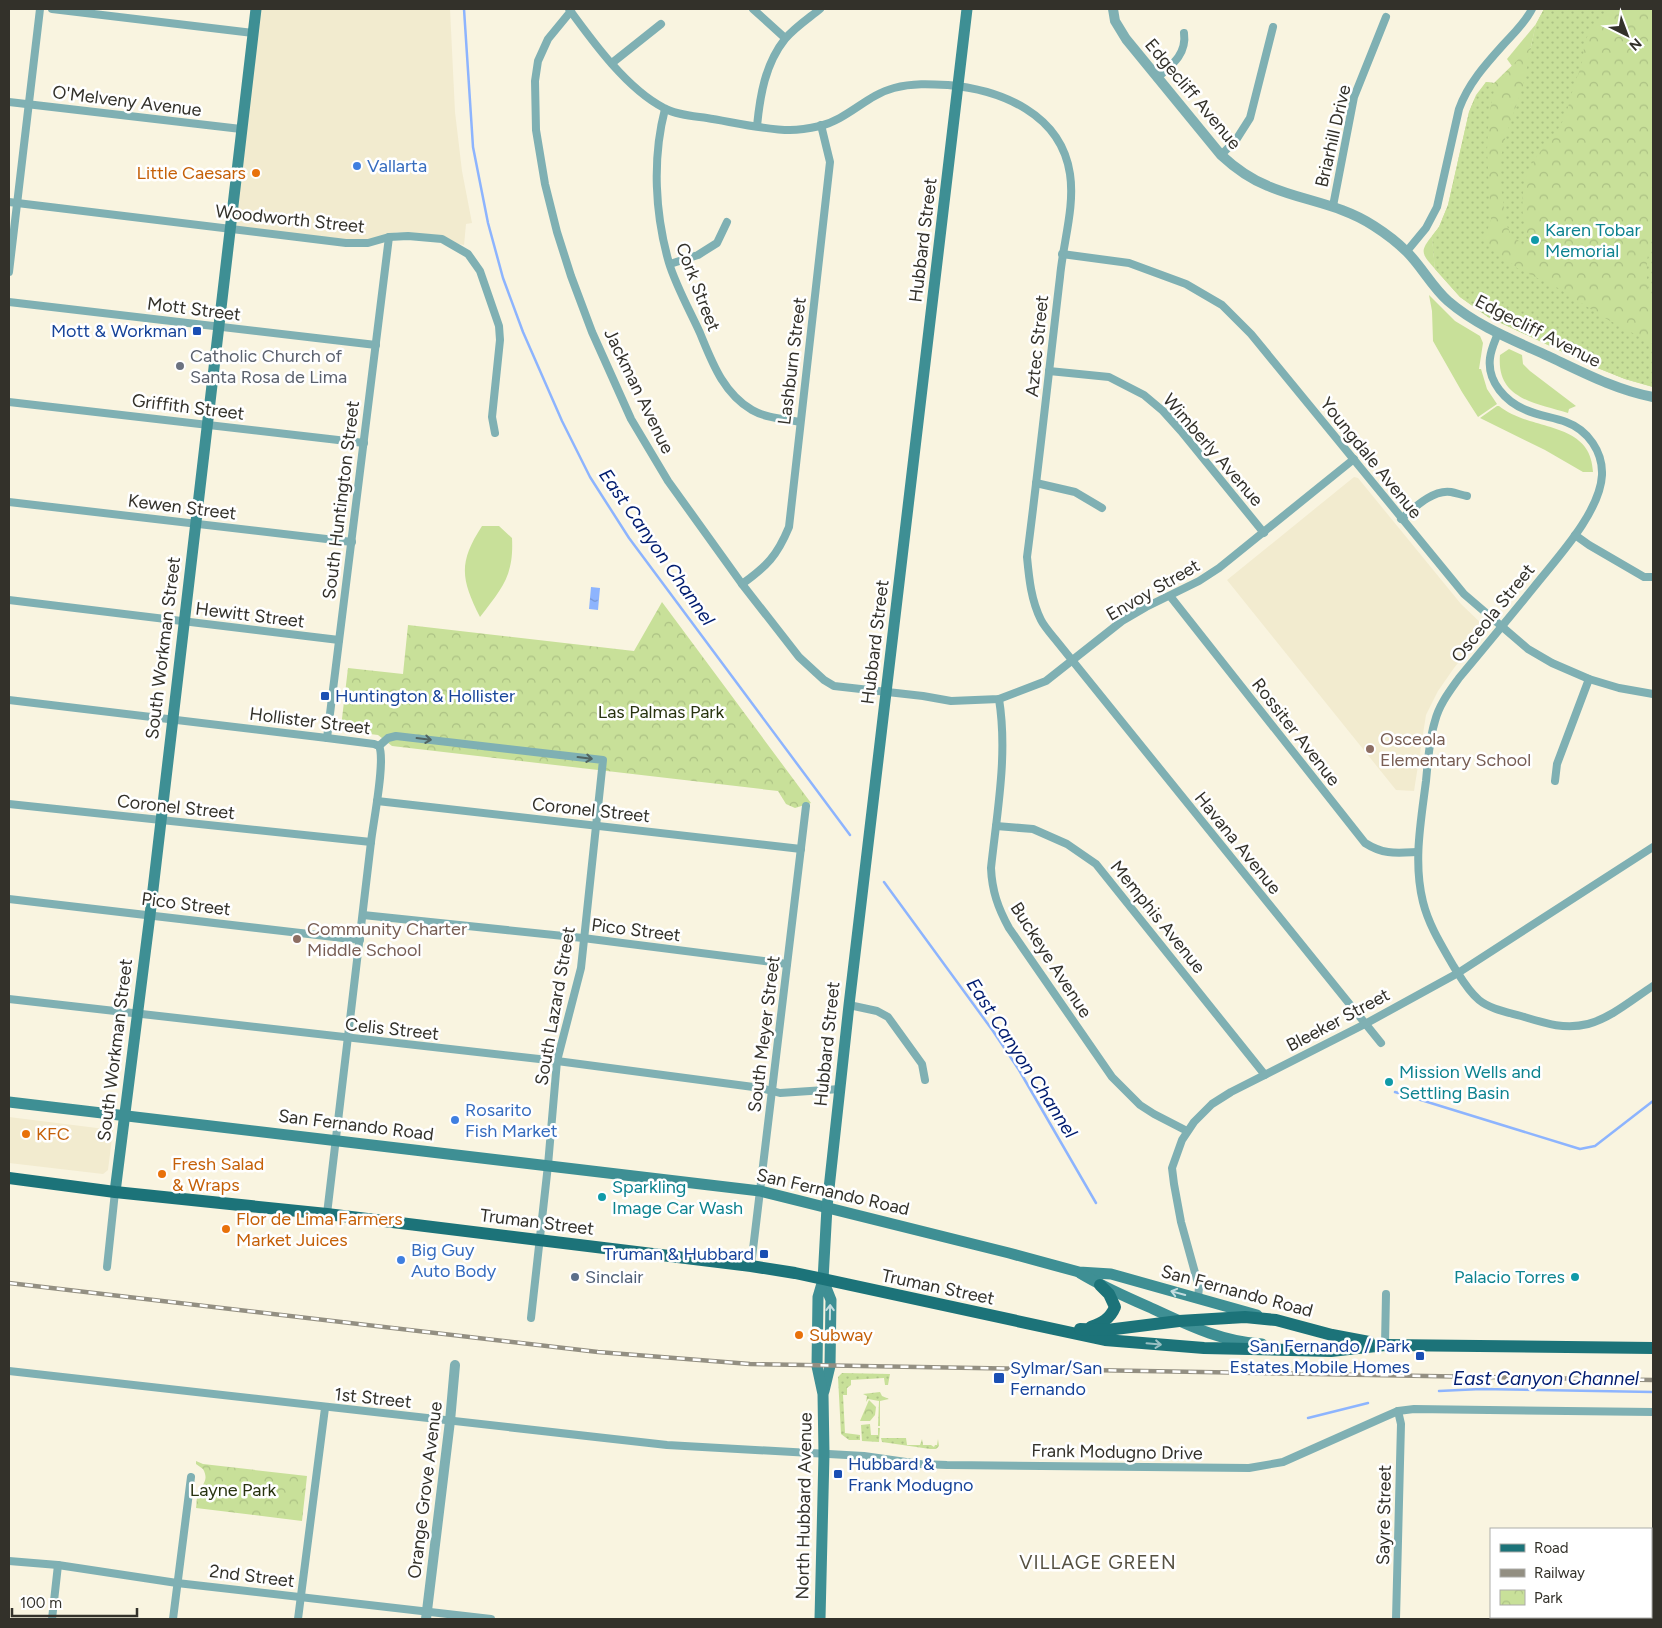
<svg xmlns="http://www.w3.org/2000/svg" width="1662" height="1628" font-family="Figtree,sans-serif">
  <style>
    .built { fill: #f2ebcf }
    .grass { fill: #c8e099 }
    .park { fill: url(#park-crowns) }
    .garden { fill: url(#garden-dots) }
    .water { fill: url(#water-ripples) }
    .lines { fill: none; stroke-linecap: round; stroke-linejoin: round }
    .stream { stroke: #8db4fe; stroke-width: 2.5 }
    .minor { stroke: #7fb0b3; stroke-width: 8 }
    .tertiary { stroke: #7fb0b3; stroke-width: 10 }
    .secondary { stroke: #3e8f94; stroke-width: 11 }
    .primary { stroke: #1c7379; stroke-width: 12 }
    .rail-casing { stroke: #938f82; stroke-width: 4.5 }
    .rail { stroke: #fff; stroke-width: 2.5; stroke-dasharray: 8; stroke-linecap: butt }
    .oneway { stroke: #516461 }
    .oneway2 { stroke: #c5dddf }
    .oneway3 { stroke: #99c0c3 }
    .shop-dot { fill: #3f7fe0; stroke: #fff; stroke-width: 2 }
    .food-dot { fill: #e8710a; stroke: #fff; stroke-width: 2 }
    .culture-dot { fill: #0f9aa8; stroke: #fff; stroke-width: 2 }
    .transit-dot { fill: #1a4fb4; stroke: #fff; stroke-width: 2 }
    .worship-dot { fill: #6b7280; stroke: #fff; stroke-width: 2 }
    .education-dot { fill: #8d6e63; stroke: #fff; stroke-width: 2 }
    .service-dot { fill: #5c6f8a; stroke: #fff; stroke-width: 2 }
    .labels { text-anchor: middle; dominant-baseline: central; stroke-width: 5; stroke-linejoin: round; paint-order: stroke }
    .street-label { font-size: 18px; fill: #33312a; stroke: #fff }
    .shop-label { font-size: 18px; fill: #366cbe; stroke: #fff; text-anchor: start }
    .food-label { font-size: 18px; fill: #c56008; stroke: #fff; text-anchor: start }
    .culture-label { font-size: 18px; fill: #0d838f; stroke: #fff; text-anchor: start }
    .transit-label { font-size: 18px; fill: #164399; stroke: #fff; text-anchor: end }
    .worship-label { font-size: 18px; fill: #5b616d; stroke: #fff; text-anchor: start }
    .park-label { font-size: 18px; fill: #28330f; stroke: #fff }
    .education-label { font-size: 18px; fill: #785e54; stroke: #fff; text-anchor: start }
    .service-label { font-size: 18px; fill: #4e5e75; stroke: #fff; text-anchor: start }
    .water-label { font-size: 19px; font-style: italic; fill: #001c6f; stroke: #fff }
    .neighbourhood-label { font-size: 19px; letter-spacing: 1px; fill: #565141; stroke: #fff }
  </style>
  <defs>
    <pattern id="park-crowns" width="20" height="18" patternUnits="userSpaceOnUse" patternTransform="scale(1.25)"><rect width="20" height="18" fill="#c8e099"/><path d="M2 6a3 3 0 1 1 6 0M12 15a3 3 0 1 1 6 0" fill="none" stroke="#acc184"/></pattern>
    <pattern id="garden-dots" width="8" height="8" patternUnits="userSpaceOnUse" patternTransform="scale(1.25)"><rect width="8" height="8" fill="#c8e099"/><path d="M2 2h.1M6 6h.1" fill="none" stroke="#acc184" stroke-width="1.8" stroke-linecap="round"/></pattern>
    <pattern id="water-ripples" width="26" height="14" patternUnits="userSpaceOnUse" patternTransform="scale(1.25)"><rect width="26" height="14" fill="#8db4fe"/><path d="M2 4q2-2 4 0t4 0M15 11q2-2 4 0t4 0" fill="none" stroke="#7493ce"/></pattern>
  </defs>
  <rect width="100%" height="100%" fill="#f9f4e0"/>
  <!-- built -->
  <g class="built">
    <path d="M256,9H450L455,112L462,171L472,223L466,224L464,245L397,232L368,241L229,228Z"/>
    <path d="M1354,477L1358,478L1461,604L1485,627L1484,631L1454,668L1438,691L1426,715L1414,791L1396,790L1227,580Z"/>
    <path d="M9,1117L113,1130L108,1170L103,1174L9,1163Z"/>
  </g>
  <!-- grass -->
  <g class="grass">
    <path d="M1536,24L1531,47L1514,69L1507,59Z"/>
    <path d="M1432,236L1435,269C1422,254 1419,252 1432,236Z"/>
    <path d="M1429,295L1455,321L1480,336L1483,343L1479,369H1481L1487,389L1497,404L1478,417L1462,392L1433,341L1432,311Z"/>
    <path d="M1509,349L1522,355L1523,364L1530,371L1576,406L1569,409L1568,413C1535,403 1496,399 1500,355Z"/>
    <path d="M1497,406H1499C1531,432 1591,420 1593,472H1583L1545,450L1480,418Z"/>
    <path d="M482,526H499L512,538C514,576 502,588 480,617C461,579 458,563 482,526Z"/>
  </g>
  <!-- park -->
  <g class="park">
    <path d="M1544,9H1653V387L1625,379L1595,367L1488,317L1460,297L1435,269L1432,236L1439,227L1448,205L1469,112L1474,100L1486,82L1494,83L1531,47L1536,24Z"/>
    <path d="M662,602L811,803L795,808L786,804L778,791L392,746L378,735L346,731L341,727L348,668L403,674L408,625L634,651Z"/>
    <path d="M869,1400L876,1407L875,1415L870,1421H860Z"/>
    <path d="M196,1461L203,1464L307,1476L302,1521L196,1508C197,1503 196,1496 199,1492C203,1483 209,1480 203,1469L196,1464Z"/>
  </g>
  <!-- garden -->
  <g class="garden">
    <path d="M1544,9H1613C1600,16 1589,29 1585,43C1583,49 1584,56 1582,62C1581,69 1577,76 1575,83C1571,94 1569,106 1565,116C1555,141 1532,153 1525,181C1521,199 1521,224 1530,240L1526,246L1512,236L1507,226L1501,188V157L1506,135L1523,86L1536,24Z"/>
    <path d="M1486,82L1494,83L1495,86L1489,115L1487,150L1491,220L1484,240L1517,268L1558,288L1603,317L1653,344V387L1625,379L1595,367L1488,317L1460,297L1435,269L1432,236L1439,227L1448,205L1469,112L1476,95Z"/>
    <path d="M1653,234V304C1644,280 1645,259 1653,234Z"/>
    <path d="M842,1373L890,1374L888,1385H885L884,1378L851,1380V1385L847,1388V1395H843L845,1433L860,1435V1440H849L841,1434L838,1377Z"/>
    <path d="M880,1392L882,1396L889,1399L880,1401V1426H878L879,1401L868,1399L866,1402L867,1396L863,1394Z"/>
    <path d="M870,1424L871,1435H878V1428H880L879,1442L862,1441L861,1425Z"/>
    <path d="M881,1438H906L907,1445H920L922,1439L923,1445H931L934,1447L935,1445H937L938,1439L939,1446L936,1449H930L882,1442Z"/>
  </g>
  <!-- water -->
  <path class="water" d="M591,587L600,588L598,610L589,609Z"/>
  <g class="lines">
    <!-- stream -->
    <g class="stream">
      <path d="M464,9L473,147L488,223L503,278L523,332L562,421L590,477L629,538L850,835"/>
      <path d="M884,882L993,1031L1019,1070L1096,1203"/>
      <path d="M1395,1092L1580,1149L1595,1146L1653,1101"/>
      <path d="M1439,1391L1481,1389L1653,1392"/>
      <path d="M1308,1418L1368,1403"/>
    </g>
    <!-- minor -->
    <g class="minor">
      <path d="M52,9L253,33"/>
      <path d="M569,9C593,42 627,89 664,108C676,115 693,116 707,118C732,122 766,130 790,130C800,130 811,128 820,126C848,119 867,95 894,88C913,83 930,84 948,85C1002,90 1061,114 1070,174C1075,207 1063,243 1060,277C1049,370 1039,464 1027,557C1029,578 1031,600 1041,620C1044,626 1050,633 1055,639L1381,1043"/>
      <path d="M753,9L785,38"/>
      <path d="M571,11L548,39L538,61L535,81L536,130L545,184L557,232L571,276L592,332L631,419L668,481L742,584L799,657L824,680L834,686L923,696L951,701L999,699L1046,681L1122,621L1146,607L1199,581L1219,568L1354,459"/>
      <path d="M612,63L661,24"/>
      <path d="M1157,78C1172,65 1187,54 1184,33"/>
      <path d="M9,102L241,129"/>
      <path d="M665,109C652,159 655,214 669,263C676,286 690,311 700,333C712,362 723,393 752,410C766,418 784,419 800,422"/>
      <path d="M757,126C760,96 765,64 785,39C794,28 809,18 820,9"/>
      <path d="M1221,155L1236,140L1250,118L1273,27"/>
      <path d="M9,202L346,243H368L389,237L408,236L442,239L468,254L480,271L499,326L500,340L492,417L495,433"/>
      <path d="M1333,206L1354,97L1386,17"/>
      <path d="M1407,251L1426,228L1437,207L1459,109C1468,84 1485,65 1503,45C1513,34 1525,23 1532,9"/>
      <path d="M1062,254L1129,263L1186,284L1222,305L1251,334L1464,594L1528,649L1552,663L1589,679L1619,688L1653,694"/>
      <path d="M670,264L698,255L717,243L727,222"/>
      <path d="M9,272L40,9"/>
      <path d="M9,302L376,345"/>
      <path d="M1498,333C1495,341 1491,349 1490,358C1487,382 1506,402 1526,410C1539,416 1553,417 1566,422C1588,430 1603,452 1602,475C1600,513 1556,559 1534,587C1509,618 1484,648 1459,678C1449,692 1439,705 1435,721C1429,740 1428,761 1426,781C1421,821 1413,862 1423,902C1429,926 1442,946 1454,967C1461,978 1468,991 1479,1000C1490,1009 1507,1012 1521,1016C1544,1023 1564,1030 1588,1024C1611,1018 1633,999 1653,986"/>
      <path d="M1049,371L1109,377L1144,395L1163,411L1181,431L1264,533"/>
      <path d="M9,402L364,443"/>
      <path d="M1036,483L1075,492L1102,508"/>
      <path d="M9,502L352,542"/>
      <path d="M1401,519C1414,508 1433,489 1451,492C1456,493 1462,495 1467,496"/>
      <path d="M1575,535L1589,545L1644,577H1653"/>
      <path d="M742,584C767,566 777,556 789,527L830,162L821,125"/>
      <path d="M1170,596L1365,843C1384,855 1396,853 1418,852"/>
      <path d="M9,600L339,640"/>
      <path d="M999,699C1008,755 997,812 991,868C992,891 998,908 1009,928L1112,1077L1140,1105L1154,1114L1187,1131"/>
      <path d="M9,700L327,738L374,744L379,746"/>
      <path d="M327,738L389,237"/>
      <path d="M379,746L388,738L396,736L603,760L581,968L557,1061L548,1165L531,1318"/>
      <path d="M1555,781L1557,764L1589,679"/>
      <path d="M377,801L801,849"/>
      <path d="M9,804L371,842"/>
      <path d="M996,826L1033,829L1067,844L1096,864L1265,1075"/>
      <path d="M9,899L360,940"/>
      <path d="M363,915L583,938L787,964"/>
      <path d="M9,999L557,1061L761,1088L780,1093L840,1089"/>
      <path d="M849,1005L877,1011L888,1017L922,1064L925,1080"/>
      <path d="M327,1214L371,842C373,823 386,760 379,746"/>
      <path d="M751,1266L806,806"/>
      <path d="M107,1267L115,1192"/>
      <path d="M1198,1298L1199,1287L1181,1222L1174,1184L1172,1168L1182,1140L1194,1122L1212,1104L1231,1092L1365,1024L1458,973L1653,847"/>
      <path d="M1385,1345L1386,1294"/>
      <path d="M9,1371L667,1445L864,1456L920,1464L947,1465L1249,1468L1283,1462L1382,1418L1398,1411L1414,1409L1653,1412"/>
      <path d="M9,1561L58,1565L177,1583L491,1619"/>
      <path d="M52,1619L58,1565"/>
      <path d="M173,1619L191,1477"/>
      <path d="M298,1619L325,1408"/>
      <path d="M1396,1619L1401,1424L1398,1411"/>
      <path d="M1620,1619V1617"/>
    </g>
    <!-- tertiary -->
    <g class="tertiary">
      <path d="M1113,9L1115,21L1126,39L1221,155C1235,168 1250,179 1268,186C1303,201 1341,204 1374,226C1385,233 1397,242 1407,252C1422,267 1432,287 1448,301C1477,326 1513,340 1548,356C1582,372 1616,390 1653,397"/>
      <path d="M426,1619L450,1421L455,1365"/>
    </g>
    <!-- secondary -->
    <g class="secondary">
      <path d="M9,1102L760,1191L1009,1253L1079,1272L1111,1274L1257,1315"/>
      <path d="M115,1192L150,915L256,9"/>
      <path d="M1080,1273C1103,1287 1126,1297 1149,1307C1186,1324 1221,1342 1262,1344"/>
      <path d="M823,1280L831,1300L830,1366L824,1391"/>
      <path d="M820,1619L824,1454L823,1394L817,1366L818,1297L823,1280L827,1207L849,1005L967,9"/>
    </g>
    <!-- primary -->
    <g class="primary">
      <path d="M9,1178L115,1192L327,1214L751,1266L795,1273L1105,1340L1204,1348L1331,1351L1385,1345L1653,1348"/>
      <path d="M1091,1327C1102,1323 1110,1319 1115,1307L1109,1294L1100,1285"/>
      <path d="M1080,1329L1107,1330L1179,1321L1245,1317L1276,1320L1332,1335L1369,1342"/>
    </g>
    <!-- rail casing -->
    <g class="rail-casing">
      <path id="rail" d="M9,1283L598,1352L750,1364L1653,1380"/>
    </g>
    <!-- rail -->
    <use href="#rail" class="rail"/>
  </g>
  <!-- one-way arrows -->
  <defs><path id="oneway-shaft" d="M-6 0H5M1.5-3L5.5 0L1.5 3" fill="none" stroke-width="1.6" stroke-linecap="round" stroke-linejoin="round" transform="scale(1.25)"/></defs>
  <g class="oneway">
    <use href="#oneway-shaft" transform="translate(424 739) rotate(7)"/>
    <use href="#oneway-shaft" transform="translate(585 758) rotate(7)"/>
  </g>
  <g class="oneway2">
    <use href="#oneway-shaft" transform="translate(1178 1293) rotate(-165)"/>
    <use href="#oneway-shaft" transform="translate(830 1312) rotate(-89)"/>
  </g>
  <use class="oneway3" href="#oneway-shaft" transform="translate(1154 1344) rotate(5)"/>
  <!-- markers -->
  <g class="shop-dot">
    <circle cx="357" cy="166" r="5"/>
    <circle cx="455" cy="1120" r="5"/>
    <circle cx="401" cy="1260" r="5"/>
  </g>
  <g class="food-dot">
    <circle cx="256" cy="173" r="5"/>
    <circle cx="26" cy="1134" r="5"/>
    <circle cx="162" cy="1174" r="5"/>
    <circle cx="226" cy="1229" r="5"/>
    <circle cx="799" cy="1335" r="5"/>
  </g>
  <g class="culture-dot">
    <circle cx="1535" cy="240" r="5"/>
    <circle cx="1389" cy="1082" r="5"/>
    <circle cx="602" cy="1197" r="5"/>
    <circle cx="1575" cy="1277" r="5"/>
  </g>
  <g class="transit-dot">
    <rect x="192" y="326" width="10" height="10" rx="2.5"/>
    <rect x="320" y="691" width="10" height="10" rx="2.5"/>
    <rect x="759" y="1249" width="10" height="10" rx="2.5"/>
    <rect x="1415" y="1351" width="10" height="10" rx="2.5"/>
    <rect x="993" y="1372" width="12" height="12" rx="2.5"/>
    <rect x="833" y="1469" width="10" height="10" rx="2.5"/>
  </g>
  <circle class="worship-dot" cx="180" cy="366" r="5"/>
  <g class="education-dot">
    <circle cx="1370" cy="749" r="5"/>
    <circle cx="297" cy="939" r="5"/>
  </g>
  <circle class="service-dot" cx="575" cy="1277" r="5"/>
  <g class="labels">
    <!-- street labels -->
    <g class="street-label">
      <text transform="translate(1193 94) rotate(50)">Edgecliff Avenue</text>
      <text transform="translate(127 101) rotate(7)">O'Melveny Avenue</text>
      <text transform="translate(1333 136) rotate(-77)">Briarhill Drive</text>
      <text transform="translate(290 219) rotate(6)">Woodworth Street</text>
      <text transform="translate(923 240) rotate(-83)">Hubbard Street</text>
      <text transform="translate(698 287) rotate(69)">Cork Street</text>
      <text transform="translate(194 309) rotate(7)">Mott Street</text>
      <text transform="translate(1538 331) rotate(27)">Edgecliff Avenue</text>
      <text transform="translate(1037 346) rotate(-84)">Aztec Street</text>
      <text transform="translate(792 361) rotate(-83)">Lashburn Street</text>
      <text transform="translate(639 391) rotate(64)">Jackman Avenue</text>
      <text transform="translate(188 407) rotate(7)">Griffith Street</text>
      <text transform="translate(1213 450) rotate(49)">Wimberly Avenue</text>
      <text transform="translate(1371 458) rotate(51)">Youngdale Avenue</text>
      <text transform="translate(341 500) rotate(-83)">South Huntington Street</text>
      <text transform="translate(182 507) rotate(7)">Kewen Street</text>
      <text transform="translate(1153 590) rotate(-30)">Envoy Street</text>
      <text transform="translate(1493 613) rotate(-51)">Osceola Street</text>
      <text transform="translate(250 615) rotate(7)">Hewitt Street</text>
      <text transform="translate(875 642) rotate(-83)">Hubbard Street</text>
      <text transform="translate(163 648) rotate(-83)">South Workman Street</text>
      <text transform="translate(310 721) rotate(7)">Hollister Street</text>
      <text transform="translate(1296 732) rotate(52)">Rossiter Avenue</text>
      <text transform="translate(176 807) rotate(6)">Coronel Street</text>
      <text transform="translate(591 810) rotate(6)">Coronel Street</text>
      <text transform="translate(1238 843) rotate(51)">Havana Avenue</text>
      <text transform="translate(186 904) rotate(7)">Pico Street</text>
      <text transform="translate(1158 917) rotate(51)">Memphis Avenue</text>
      <text transform="translate(636 930) rotate(7)">Pico Street</text>
      <text transform="translate(1051 960) rotate(57)">Buckeye Avenue</text>
      <text transform="translate(555 1006) rotate(-80)">South Lazard Street</text>
      <text transform="translate(1338 1020) rotate(-28)">Bleeker Street</text>
      <text transform="translate(392 1029) rotate(6)">Celis Street</text>
      <text transform="translate(764 1034) rotate(-83)">South Meyer Street</text>
      <text transform="translate(827 1044) rotate(-84)">Hubbard Street</text>
      <text transform="translate(115 1050) rotate(-83)">South Workman Street</text>
      <text transform="translate(356 1125) rotate(7)">San Fernando Road</text>
      <text transform="translate(833 1192) rotate(13)">San Fernando Road</text>
      <text transform="translate(537 1222) rotate(7)">Truman Street</text>
      <text transform="translate(938 1287) rotate(12)">Truman Street</text>
      <text transform="translate(1237 1291) rotate(15)">San Fernando Road</text>
      <text transform="translate(373 1398) rotate(6)">1st Street</text>
      <text transform="translate(1117 1452) rotate(1)">Frank Modugno Drive</text>
      <text transform="translate(425 1490) rotate(-83)">Orange Grove Avenue</text>
      <text transform="translate(804 1506) rotate(-89)">North Hubbard Avenue</text>
      <text transform="translate(1384 1515) rotate(-89)">Sayre Street</text>
      <text transform="translate(252 1576) rotate(7)">2nd Street</text>
    </g>
    <!-- shop labels -->
    <g class="shop-label">
      <text x="367" y="166">Vallarta</text>
      <text x="465" y="1110">Rosarito<tspan x="465" dy="21">Fish Market</tspan></text>
      <text x="411" y="1250">Big Guy<tspan x="411" dy="21">Auto Body</tspan></text>
    </g>
    <!-- food labels -->
    <g class="food-label">
      <text x="246" y="173" text-anchor="end">Little Caesars</text>
      <text x="36" y="1134">KFC</text>
      <text x="172" y="1164">Fresh Salad<tspan x="172" dy="21">&amp; Wraps</tspan></text>
      <text x="236" y="1219">Flor de Lima Farmers<tspan x="236" dy="21">Market Juices</tspan></text>
      <text x="809" y="1335">Subway</text>
    </g>
    <!-- culture labels -->
    <g class="culture-label">
      <text x="1545" y="230">Karen Tobar<tspan x="1545" dy="21">Memorial</tspan></text>
      <text x="1399" y="1072">Mission Wells and<tspan x="1399" dy="21">Settling Basin</tspan></text>
      <text x="612" y="1187">Sparkling<tspan x="612" dy="21">Image Car Wash</tspan></text>
      <text x="1565" y="1277" text-anchor="end">Palacio Torres</text>
    </g>
    <!-- transit labels -->
    <g class="transit-label">
      <text x="187" y="331">Mott &amp; Workman</text>
      <text x="335" y="696" text-anchor="start">Huntington &amp; Hollister</text>
      <text x="754" y="1254">Truman &amp; Hubbard</text>
      <text x="1410" y="1346">San Fernando / Park<tspan x="1410" dy="21">Estates Mobile Homes</tspan></text>
      <text x="1010" y="1368" text-anchor="start">Sylmar/San<tspan x="1010" dy="21">Fernando</tspan></text>
      <text x="848" y="1464" text-anchor="start">Hubbard &amp;<tspan x="848" dy="21">Frank Modugno</tspan></text>
    </g>
    <!-- worship labels -->
    <g class="worship-label">
      <text x="190" y="356">Catholic Church of<tspan x="190" dy="21">Santa Rosa de Lima</tspan></text>
    </g>
    <!-- park labels -->
    <g class="park-label">
      <text x="661" y="712">Las Palmas Park</text>
      <text x="233" y="1490">Layne Park</text>
    </g>
    <!-- education labels -->
    <g class="education-label">
      <text x="1380" y="739">Osceola<tspan x="1380" dy="21">Elementary School</tspan></text>
      <text x="307" y="929">Community Charter<tspan x="307" dy="21">Middle School</tspan></text>
    </g>
    <!-- service labels -->
    <g class="service-label">
      <text x="585" y="1277">Sinclair</text>
    </g>
    <!-- water labels -->
    <g class="water-label">
      <text transform="translate(657 547) rotate(55)">East Canyon Channel</text>
      <text transform="translate(1022 1058) rotate(57)">East Canyon Channel</text>
      <text x="1546" y="1378">East Canyon Channel</text>
    </g>
    <!-- neighbourhood labels -->
    <g class="neighbourhood-label">
      <text x="1098" y="1562">VILLAGE GREEN</text>
    </g>
  </g>
  <!-- border -->
  <rect width="1662" height="1628" fill="none" stroke="#33312a" stroke-width="20"/>
  <!-- legend -->
  <rect x="1490" y="1528" width="162" height="90" fill="#ffffff" stroke="#adadaa"/>
  <rect x="1500" y="1544" width="25" height="8" fill="#1c7379" stroke="#adadaa"/>
  <text x="1534" y="1553" font-size="15" fill="#33312a">Road</text>
  <rect x="1500" y="1569" width="25" height="8" fill="#938f82" stroke="#adadaa"/>
  <text x="1534" y="1578" font-size="15" fill="#33312a">Railway</text>
  <rect x="1500" y="1590" width="25" height="15" fill="url(#park-crowns)" stroke="#adadaa"/>
  <text x="1534" y="1603" font-size="15" fill="#33312a">Park</text>
  <!-- north arrow -->
  <g transform="translate(1627 35) rotate(138)" stroke="#ffffff" stroke-width="4" paint-order="stroke">
  <path d="M0-4L9 19L0 12L-9 19Z" fill="#33312a"/>
  <text y="-8" font-size="14" font-weight="bold" text-anchor="middle" fill="#33312a">N</text>
  </g>
  <!-- scale -->
  <path d="M12 1608v8h125v-8" fill="none" stroke="#33312a" stroke-width="2.5"/>
  <text x="20" y="1608" font-size="15" fill="#33312a" stroke="#ffffff" stroke-width="4" paint-order="stroke">100 m</text>
</svg>
